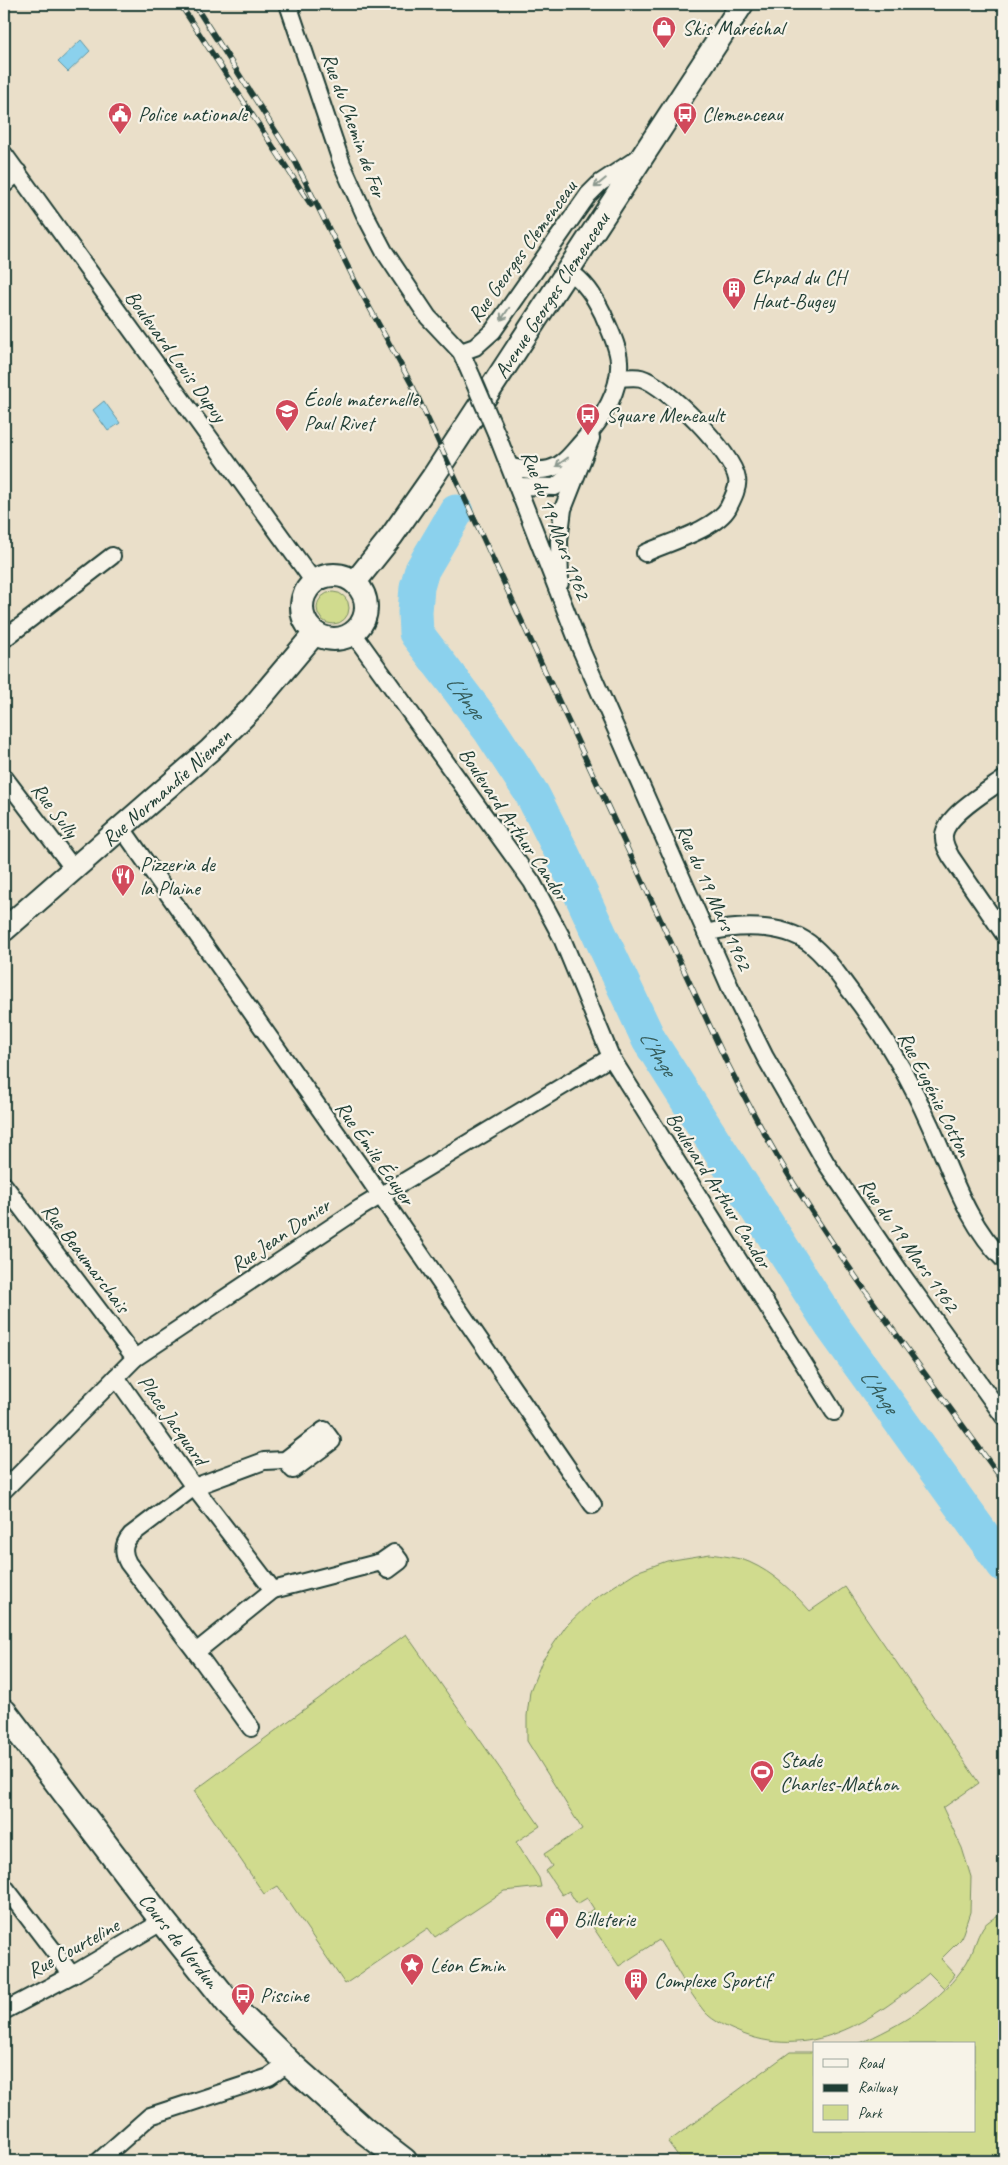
<svg xmlns="http://www.w3.org/2000/svg" width="1008" height="2165" font-family="Caveat,sans-serif">
  <style>
    .green { fill: #d0db8e; stroke: #788c61 }
    .water { fill: #8bd1ed; stroke: #6096a3 }
    .lines { fill: none; stroke-linecap: round; stroke-linejoin: round }
    .river { stroke: #8bd1ed; stroke-width: 35 }
    .street-casing { stroke: #1f3d34; stroke-width: 20 }
    .secondary-casing { stroke: #1f3d34; stroke-width: 26 }
    .primary-casing { stroke: #1f3d34; stroke-width: 29 }
    .street { stroke: #f7f3e8; stroke-width: 16 }
    .secondary { stroke: #f7f3e8; stroke-width: 22 }
    .primary { stroke: #f7f3e8; stroke-width: 25 }
    .rail-casing { stroke: #1f3d34; stroke-width: 5.5 }
    .rail { stroke: #f7f3e8; stroke-width: 4; stroke-dasharray: 11; stroke-linecap: butt }
    .street-bridge-casing { stroke: #1f3d34; stroke-width: 20; stroke-linecap: butt }
    .street-bridge { stroke: #f7f3e8; stroke-width: 16 }
    .oneway { stroke: #8b988e }
    .labels { text-anchor: middle; dominant-baseline: central; stroke-width: 4.5; stroke-linejoin: round; paint-order: stroke }
    .poi-label { font-size: 21px; fill: #1f3d34; stroke: #f7f3e8; text-anchor: start }
    .street-label { font-size: 21px; fill: #1f3d34; stroke: #f7f3e8 }
    .water-label { font-size: 22px; font-style: italic; fill: #355b59; stroke: #f7f3e8 }
  </style>
  <rect width="100%" height="100%" fill="#eadfc9"/>
  <filter id="ink" filterUnits="userSpaceOnUse"><feTurbulence type="fractalNoise" baseFrequency=".02" numOctaves="2"/><feDisplacementMap in="SourceGraphic" scale="10" xChannelSelector="R" yChannelSelector="G"/><feConvolveMatrix kernelMatrix="1 2 1 2 8 2 1 2 1" color-interpolation-filters="sRGB"/></filter>
  <g filter="url(#ink)">
    <!-- green -->
    <g class="green">
      <circle cx="333" cy="608" r="16"/>
      <path d="M710,1554C722,1556 737,1557 749,1562C774,1573 792,1591 810,1611L845,1587L979,1783L943,1808L962,1848L971,1877L970,1912L961,1939L941,1959L955,1974L944,1988L929,1973C877,2018 814,2061 743,2034C731,2029 713,2022 704,2011C687,1990 674,1963 659,1940L619,1966L585,1915L594,1909L587,1898L577,1904L569,1891L562,1895L546,1871L552,1866L544,1854L582,1829L527,1741V1716L530,1691L542,1661L566,1626L594,1599L636,1572L667,1561Z"/>
      <path d="M406,1634L540,1826L516,1842L539,1878L541,1887L504,1891L435,1937L428,1928L345,1984L278,1886L264,1894L194,1791Z"/>
      <path d="M1004,1911V2161H682L668,2142L790,2052H814V2131H974V2044H858C899,2026 943,2001 967,1962C974,1951 976,1937 983,1927C987,1921 998,1916 1004,1911Z"/>
    </g>
    <!-- water -->
    <g class="water">
      <path d="M81,40L90,51L68,72L58,62Z"/>
      <path d="M104,401L120,423L108,431L93,410Z"/>
    </g>
    <g class="lines">
      <!-- river -->
      <path class="river" id="s1" d="M456,512L422,570L417,587L415,612L416,633L490,730L532,794L560,849L649,1040L832,1326L1004,1565"/>
      <!-- street casing -->
      <g class="street-casing">
        <g id="street">
          <path d="M288,4L342,164L364,213L384,251L428,317L461,352L472,377"/>
          <path d="M4,154L314,582"/>
          <path d="M4,185L18,172"/>
          <path d="M461,352L475,347L493,331L588,195L600,183L638,158"/>
          <path d="M618,378C625,378 634,376 641,378C666,385 733,453 737,479C739,487 732,500 728,508C716,529 667,543 645,553"/>
          <path d="M497,435L582,652L730,987L765,1057L826,1163L903,1276L1004,1417"/>
          <path d="M511,467C523,469 536,472 549,469C563,466 572,453 581,443C601,421 621,392 619,361C618,345 609,329 603,314C594,296 585,281 567,270"/>
          <path d="M518,486L555,487L575,471"/>
          <path d="M560,583L559,541L563,509L591,438"/>
          <path d="M353,633L532,882L561,936L611,1057L834,1412"/>
          <path d="M4,639L112,556"/>
          <path d="M4,777L73,868"/>
          <path d="M1004,779C989,790 946,815 944,835C943,843 947,850 951,857L1004,934"/>
          <path d="M121,827L367,1176L593,1505"/>
          <path d="M706,933C736,925 782,923 809,943C826,956 838,975 851,992C883,1033 909,1077 930,1125C952,1172 966,1223 1004,1260"/>
          <path d="M4,1185L135,1358"/>
          <path d="M116,1377L194,1487L273,1590L196,1652L128,1563C122,1552 123,1544 131,1535L194,1487L264,1461L285,1460L324,1430L332,1441L293,1470L285,1460"/>
          <path d="M4,1490L135,1358L360,1208L611,1057"/>
          <path d="M273,1590L381,1562L394,1553L400,1561L388,1570L381,1562"/>
          <path d="M196,1652L251,1728"/>
          <path d="M4,1886L72,1975"/>
          <path d="M4,2011L72,1975L163,1921"/>
          <path d="M99,2161L150,2116L269,2077L289,2063"/>
        </g>
      </g>
      <!-- secondary casing -->
      <g class="secondary-casing">
        <g id="secondary">
          <circle cx="334" cy="607" r="32"/>
          <path id="s2" d="M355,582L391,537L433,477L742,4"/>
          <path id="s3" d="M4,930L210,750L252,708L315,633"/>
        </g>
      </g>
      <!-- primary casing -->
      <g class="primary-casing">
        <g id="primary">
          <path id="s4" d="M4,1712L163,1921L231,2006L289,2063L365,2131L404,2161"/>
        </g>
      </g>
      <!-- street -->
      <use href="#street" class="street"/>
      <!-- secondary -->
      <use href="#secondary" class="secondary"/>
      <!-- primary -->
      <use href="#primary" class="primary"/>
      <!-- rail casing -->
      <g class="rail-casing">
        <g id="rail">
          <path d="M180,4L311,205"/>
          <path d="M194,4L296,163L355,281L413,387L726,1061C747,1102 769,1144 794,1184C859,1287 933,1384 1004,1482"/>
        </g>
      </g>
      <!-- rail -->
      <use href="#rail" class="rail"/>
      <!-- street-bridge casing -->
      <g class="street-bridge-casing">
        <path id="street-bridge" d="M472,377L497,435"/>
      </g>
      <!-- street-bridge -->
      <use href="#street-bridge" class="street-bridge"/>
    </g>
    <!-- one-way arrows -->
    <defs><path id="oneway-shaft" d="M-6 0H5M1.5-3L5.5 0L1.5 3" fill="none" stroke-width="1.6" stroke-linecap="round" stroke-linejoin="round" transform="scale(1.25)"/></defs>
    <g class="oneway">
      <use href="#oneway-shaft" transform="translate(600 183) rotate(141)"/>
      <use href="#oneway-shaft" transform="translate(505 314) rotate(124)"/>
      <use href="#oneway-shaft" transform="translate(562 462) rotate(144)"/>
    </g>
  </g>
  <!-- icons -->
  <defs>
    <g id="shop-pin" transform="scale(1.25)"><path d="M0 17L-7.5 6A9.5 9.5 0 1 1 7.5 6Z" fill="#d1495b" stroke="#f7f3e8"/><path d="M-5-2.5h2.3a2.7 3.5 0 0 1 5.4 0H5L5.5 6h-11ZM-1.5-2.5h3a1.5 2.3 0 0 0-3 0Z" fill="#fff"/></g>
    <g id="civic-pin" transform="scale(1.25)"><path d="M0 17L-7.5 6A9.5 9.5 0 1 1 7.5 6Z" fill="#d1495b" stroke="#f7f3e8"/><path d="M-.6-6.5H3V-4.5H.6V-3L4-1V1h2V6H-6V1h2V-1L-.6-3ZM-1.2 2.5V6h2.4V2.5Z" fill="#fff"/></g>
    <g id="bus-pin" transform="scale(1.25)"><path d="M0 17L-7.5 6A9.5 9.5 0 1 1 7.5 6Z" fill="#d1495b" stroke="#f7f3e8"/><path d="M-5-6H5V4H4V6H2V4H-2V6H-4V4H-5ZM-3.5-4V0h7V-4ZM-3.5 1.2v1.5H-2V1.2ZM2 1.2v1.5H3.5V1.2Z" fill="#fff"/></g>
    <g id="building-pin" transform="scale(1.25)"><path d="M0 17L-7.5 6A9.5 9.5 0 1 1 7.5 6Z" fill="#d1495b" stroke="#f7f3e8"/><path d="M-4-6H4V6H1V3H-1V6H-4ZM-2.5-4.3h1.7v1.8h-1.7ZM.8-4.3h1.7v1.8H.8ZM-2.5-1h1.7V.8h-1.7ZM.8-1h1.7V.8H.8Z" fill="#fff"/></g>
    <g id="school-pin" transform="scale(1.25)"><path d="M0 17L-7.5 6A9.5 9.5 0 1 1 7.5 6Z" fill="#d1495b" stroke="#f7f3e8"/><path d="M0-5L7-2L0 1L-7-2ZM-4 1L0 2.5L4 1V4Q0 6-4 4Z" fill="#fff"/></g>
    <g id="restaurant-pin" transform="scale(1.25)"><path d="M0 17L-7.5 6A9.5 9.5 0 1 1 7.5 6Z" fill="#d1495b" stroke="#f7f3e8"/><path d="M-5-6h1v4h1v-4h1v4h1v-4h1v5L-1.5 .5V6h-2V.5L-5-1ZM5-6V6H3V1.5H1.5Q1.5-4 5-6Z" fill="#fff"/></g>
    <g id="stadium-pin" transform="scale(1.25)"><path d="M0 17L-7.5 6A9.5 9.5 0 1 1 7.5 6Z" fill="#d1495b" stroke="#f7f3e8"/><path d="M0-5a6.5 5 0 1 0 0 10a6.5 5 0 1 0 0-10ZM-3.5-1.8h7v3.6h-7Z" fill="#fff"/></g>
    <g id="sight-pin" transform="scale(1.25)"><path d="M0 17L-7.5 6A9.5 9.5 0 1 1 7.5 6Z" fill="#d1495b" stroke="#f7f3e8"/><path d="M0-6L1.8-2.2L6-1.7L2.9 1.2L3.7 5.4L0 3.3L-3.7 5.4L-2.9 1.2L-6-1.7L-1.8-2.2Z" fill="#fff"/></g>
  </defs>
  <g fill-rule="evenodd">
    <use href="#shop-pin" x="664" y="28"/>
    <use href="#civic-pin" x="120" y="114"/>
    <use href="#bus-pin" x="685" y="114"/>
    <use href="#building-pin" x="734" y="289"/>
    <use href="#school-pin" x="287" y="411"/>
    <use href="#bus-pin" x="588" y="415"/>
    <use href="#restaurant-pin" x="123" y="876"/>
    <use href="#stadium-pin" x="762" y="1772"/>
    <use href="#shop-pin" x="557" y="1919"/>
    <use href="#sight-pin" x="412" y="1965"/>
    <use href="#building-pin" x="636" y="1980"/>
    <use href="#bus-pin" x="243" y="1995"/>
  </g>
  <g class="labels">
    <!-- poi labels -->
    <g class="poi-label">
      <text x="682" y="28">Skis Maréchal</text>
      <text x="138" y="114">Police nationale</text>
      <text x="702" y="114">Clemenceau</text>
      <text x="752" y="277">Ehpad du CH<tspan x="752" dy="24">Haut-Bugey</tspan></text>
      <text x="304" y="399">École maternelle<tspan x="304" dy="24">Paul Rivet</tspan></text>
      <text x="606" y="415">Square Meneault</text>
      <text x="140" y="864">Pizzeria de<tspan x="140" dy="24">la Plaine</tspan></text>
      <text x="780" y="1760">Stade<tspan x="780" dy="24">Charles-Mathon</tspan></text>
      <text x="574" y="1919">Billeterie</text>
      <text x="430" y="1965">Léon Emin</text>
      <text x="654" y="1980">Complexe Sportif</text>
      <text x="260" y="1995">Piscine</text>
    </g>
    <!-- street labels -->
    <g class="street-label">
      <text transform="translate(354 125) rotate(70)">Rue du Chemin de Fer</text>
      <text transform="translate(522 251) rotate(-54)">Rue Georges Clemenceau</text>
      <text stroke="none"><textPath href="#s2" startOffset="348">Avenue Georges Clemenceau</textPath></text>
      <text transform="translate(176 356) rotate(54)">Boulevard Louis Dupuy</text>
      <text transform="translate(556 525) rotate(69)">Rue du 19 Mars 1962</text>
      <text stroke="none"><textPath href="#s3" startOffset="216">Rue Normandie Niemen</textPath></text>
      <text transform="translate(55 810) rotate(53)">Rue Sully</text>
      <text transform="translate(514 824) rotate(56)">Boulevard Arthur Candor</text>
      <text transform="translate(714 897) rotate(66)">Rue du 19 Mars 1962</text>
      <text transform="translate(935 1094) rotate(63)">Rue Eugénie Cotton</text>
      <text transform="translate(375 1153) rotate(55)">Rue Émile Écuyer</text>
      <text transform="translate(719 1190) rotate(58)">Boulevard Arthur Candor</text>
      <text transform="translate(280 1235) rotate(-34)">Rue Jean Donier</text>
      <text transform="translate(909 1245) rotate(55)">Rue du 19 Mars 1962</text>
      <text transform="translate(86 1258) rotate(53)">Rue Beaumarchais</text>
      <text transform="translate(173 1420) rotate(55)">Place Jacquard</text>
      <text stroke="none"><textPath href="#s4" startOffset="288">Cours de Verdun</textPath></text>
      <text transform="translate(73 1948) rotate(-29)">Rue Courteline</text>
    </g>
    <!-- water labels -->
    <g class="water-label">
      <text stroke="none"><textPath href="#s1" startOffset="212">L'Ange</textPath></text>
      <text stroke="none"><textPath href="#s1" startOffset="618">L'Ange</textPath></text>
      <text stroke="none"><textPath href="#s1" startOffset="1022">L'Ange</textPath></text>
    </g>
  </g>
  <!-- margin -->
  <rect width="1008" height="2165" fill="none" stroke="#f7f3e8" stroke-width="20"/>
  <rect x="10" y="10" width="988" height="2145" fill="none" stroke="#1f3d34" stroke-width="2" filter="url(#ink)"/>
  <!-- legend -->
  <rect x="813" y="2042" width="162" height="90" fill="#f7f3e8" stroke="#a1aaa0"/>
  <rect x="823" y="2059" width="25" height="8" fill="#f7f3e8" stroke="#a1aaa0"/>
  <text x="858" y="2068" font-size="15" fill="#1f3d34">Road</text>
  <rect x="823" y="2084" width="25" height="8" fill="#1f3d34" stroke="#a1aaa0"/>
  <text x="858" y="2092" font-size="15" fill="#1f3d34">Railway</text>
  <rect x="823" y="2105" width="25" height="15" fill="#d0db8e" stroke="#a1aaa0"/>
  <text x="858" y="2118" font-size="15" fill="#1f3d34">Park</text>
</svg>
